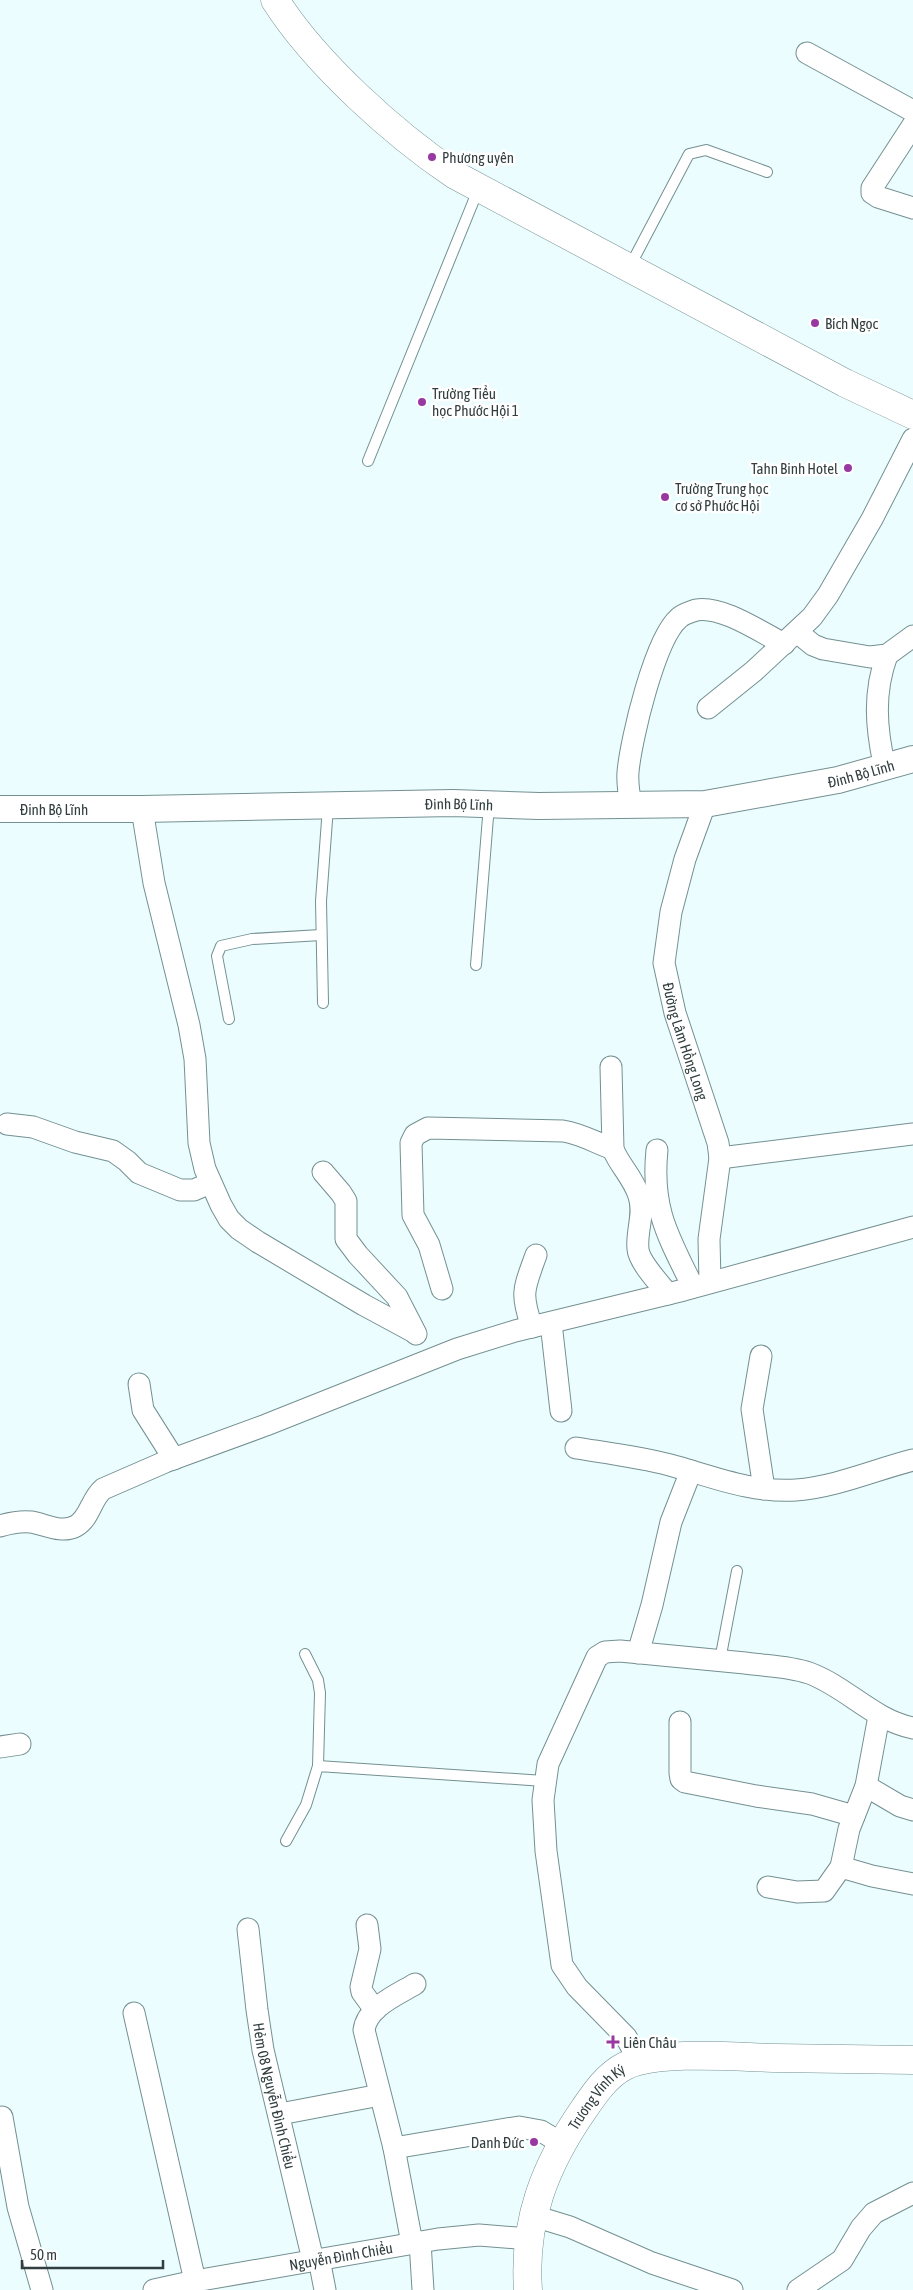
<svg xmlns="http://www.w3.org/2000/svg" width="913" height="2290" font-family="'Asap Condensed',sans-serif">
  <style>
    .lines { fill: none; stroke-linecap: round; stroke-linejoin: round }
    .service-casing { stroke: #749092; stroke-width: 12 }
    .minor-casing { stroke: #749092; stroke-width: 23 }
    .tertiary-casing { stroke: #749092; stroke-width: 28 }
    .secondary-casing { stroke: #749092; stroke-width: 29 }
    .service { stroke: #fff; stroke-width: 10 }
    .minor { stroke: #fff; stroke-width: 21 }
    .tertiary { stroke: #fff; stroke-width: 26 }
    .secondary { stroke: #fff; stroke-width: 28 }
    .poi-dot { fill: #9839a2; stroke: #fff; stroke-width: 2 }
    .labels { text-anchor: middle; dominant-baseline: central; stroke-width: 5; stroke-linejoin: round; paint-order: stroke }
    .poi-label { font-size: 15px; fill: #323e3f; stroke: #fff; text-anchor: start }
    .street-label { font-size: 15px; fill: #323e3f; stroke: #fff }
  </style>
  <rect width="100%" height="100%" fill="#ebfdfe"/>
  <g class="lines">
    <!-- service casing -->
    <g class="service-casing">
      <g id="service">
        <path d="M629,268L689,154L706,150L767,172"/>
        <path d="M368,461L478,190"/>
        <path d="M476,965L489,805"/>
        <path d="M323,1003L321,901L328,807"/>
        <path d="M229,1019L217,956L221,946L252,939L321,935"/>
        <path d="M305,1654L318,1680L320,1693L318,1766"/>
        <path d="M720,1660L737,1571"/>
        <path d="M286,1841L306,1805L318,1766L544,1781"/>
      </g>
    </g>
    <!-- minor casing -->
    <g class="minor-casing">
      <g id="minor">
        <path d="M807,53L913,111"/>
        <path d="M913,125L872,188V193L878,197L913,208"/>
        <path d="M797,632L813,645L823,649L870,657L887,655L913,636"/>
        <path d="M708,708L754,671L812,617L828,595L872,519L913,439"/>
        <path d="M885,768C876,729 873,693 887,655"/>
        <path id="s1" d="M705,804L685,859L671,912L664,963L675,1013L718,1143L720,1158L709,1239L710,1282"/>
        <path d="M631,806C629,794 627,783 628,772C631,739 655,638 679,618C683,614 691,612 696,610C722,605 762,633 784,644"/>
        <path d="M142,809L154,883L189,1025L195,1059L199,1143L205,1169L221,1205L229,1219L239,1229L258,1242L364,1305L414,1332"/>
        <path d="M611,1067L613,1149C619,1165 633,1177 639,1196C645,1214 636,1231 638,1249C639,1262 659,1283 668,1294"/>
        <path d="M7,1124L33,1127L75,1142L113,1151L127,1161L139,1173L180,1190H194L210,1183"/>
        <path d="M657,1150C651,1209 668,1236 693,1287"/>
        <path d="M720,1158L913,1134"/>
        <path d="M323,1172L341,1193L346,1201V1239L358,1255L397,1297L416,1334"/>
        <path d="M442,1289L429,1245L413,1215L411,1143L415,1135L428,1128L563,1131C582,1134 596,1143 613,1149"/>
        <path d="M551,1323L561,1411"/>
        <path d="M532,1327C520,1292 524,1289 536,1255"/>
        <path d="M761,1356L752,1409L764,1489"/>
        <path d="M139,1384L143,1410L174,1459"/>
        <path d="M576,1448C607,1453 639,1457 670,1465C711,1476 751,1493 796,1490C836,1487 874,1470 913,1460"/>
        <path d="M0,1526C10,1523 20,1521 31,1522C45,1524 61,1534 76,1526C90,1518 91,1499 103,1489L165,1462L266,1425L457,1349L515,1331L684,1290L913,1227"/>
        <path d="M638,1653L652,1605L671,1522L691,1471"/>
        <path d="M680,1722V1773L681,1779L685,1782L756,1796L812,1804L854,1816"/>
        <path d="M0,1747L20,1744"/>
        <path d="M866,1786L900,1806L913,1810"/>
        <path d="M841,1867L849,1829L866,1786L879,1716"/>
        <path d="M768,1887L797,1892L824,1891L841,1867L872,1876L913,1884"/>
        <path d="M367,1925L370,1949L361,1987L362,1992L375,2010"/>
        <path id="s2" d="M248,1929L257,2010L263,2050L313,2260"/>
        <path d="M134,2013L195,2281"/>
        <path d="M639,2061L626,2037L577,1987L562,1965L546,1851L543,1800L548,1764L597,1657L605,1652L620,1651C661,1655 703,1659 745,1663C766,1666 789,1666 809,1673C847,1687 873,1720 913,1728"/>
        <path d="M280,2114L380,2095"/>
        <path d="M2,2117L18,2207L42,2290"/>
        <path d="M394,2148L519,2127L541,2131L561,2143"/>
        <path d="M534,2216L570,2227L652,2263L732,2290"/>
        <path d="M420,2242L423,2290"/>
        <path d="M412,2243L394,2148L364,2030C367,2007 397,1995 415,1984"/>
        <path d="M319,2259L325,2290"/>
        <path id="s3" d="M154,2290L195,2281L438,2239L479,2235L529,2239"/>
        <path d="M798,2290L842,2260L861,2228L874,2213L913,2193"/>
      </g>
    </g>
    <!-- tertiary casing -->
    <g class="tertiary-casing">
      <g id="tertiary">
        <path id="s4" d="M0,809H142L453,803L539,806L705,804L838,780L913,759"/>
      </g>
    </g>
    <!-- secondary casing -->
    <g class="secondary-casing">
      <g id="secondary">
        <path d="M275,0C315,63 394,134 455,175L845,383L913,415"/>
        <path id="s5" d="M528,2290C523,2221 545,2165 584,2109C595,2093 607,2075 625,2066C658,2050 738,2057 776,2058C822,2059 867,2059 913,2060"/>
      </g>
    </g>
    <!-- service -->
    <use href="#service" class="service"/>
    <!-- minor -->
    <use href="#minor" class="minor"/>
    <!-- tertiary -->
    <use href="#tertiary" class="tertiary"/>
    <!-- secondary -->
    <use href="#secondary" class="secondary"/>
  </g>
  <!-- markers -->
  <g class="poi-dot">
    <circle cx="432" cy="157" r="5"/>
    <circle cx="815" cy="323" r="5"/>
    <circle cx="422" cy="402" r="5"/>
    <circle cx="848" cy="468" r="5"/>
    <circle cx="665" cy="497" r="5"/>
    <path d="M610.5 2034.5h5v5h5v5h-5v5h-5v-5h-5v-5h5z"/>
    <circle cx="534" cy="2142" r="5"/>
  </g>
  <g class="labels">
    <!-- poi labels -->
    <g class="poi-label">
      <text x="442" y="157">Phương uyên</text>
      <text x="825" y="323">Bích Ngọc</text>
      <text x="432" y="393">Trường Tiểu<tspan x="432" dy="17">học Phước Hội 1</tspan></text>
      <text x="838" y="468" text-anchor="end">Tahn Binh Hotel</text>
      <text x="675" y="488">Trường Trung học<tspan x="675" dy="17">cơ sở Phước Hội</tspan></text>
      <text x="623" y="2042">Liên Châu</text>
      <text x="524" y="2142" text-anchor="end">Danh Đức</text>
    </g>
    <!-- street labels -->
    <g class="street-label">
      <text stroke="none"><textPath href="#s4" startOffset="864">Đinh Bộ Lĩnh</textPath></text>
      <text stroke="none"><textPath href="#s4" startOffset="459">Đinh Bộ Lĩnh</textPath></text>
      <text stroke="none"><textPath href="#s4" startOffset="54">Đinh Bộ Lĩnh</textPath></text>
      <text stroke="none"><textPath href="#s1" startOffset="246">Đường Lâm Hồng Long</textPath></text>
      <text stroke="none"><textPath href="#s2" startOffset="169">Hẻm 08 Nguyễn Đình Chiểu</textPath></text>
      <text stroke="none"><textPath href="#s5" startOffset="211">Trương Vĩnh Ký</textPath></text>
      <text stroke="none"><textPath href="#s3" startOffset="190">Nguyễn Đình Chiểu</textPath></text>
    </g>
  </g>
  <!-- scale -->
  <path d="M22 2260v8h141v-8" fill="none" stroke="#323e3f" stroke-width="2.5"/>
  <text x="30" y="2260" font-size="15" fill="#323e3f" stroke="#ffffff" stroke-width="4" paint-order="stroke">50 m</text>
</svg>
